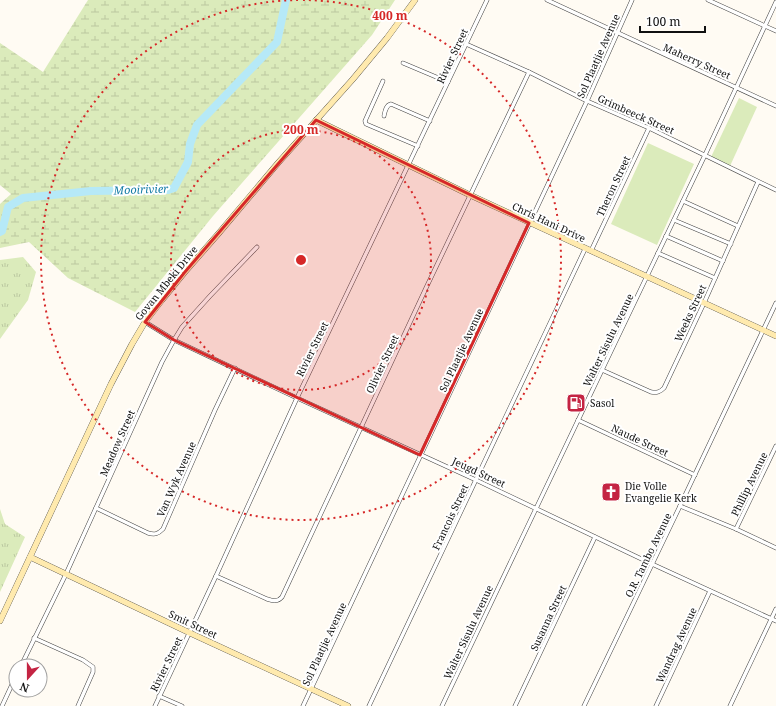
<svg xmlns="http://www.w3.org/2000/svg" width="776" height="706" font-family="'Noto Serif',serif">
  <style>
    .grass { fill: url(#grass-tufts) }
    .wetland { fill: url(#wetland-marsh) }
    .park { fill: #dbebbb }
    .lines { fill: none; stroke-linecap: round; stroke-linejoin: round }
    .river { stroke: #b6e9f7; stroke-width: 8 }
    .street-casing { stroke: #434343; stroke-width: 4.5 }
    .secondary-casing { stroke: #323232; stroke-width: 6 }
    .street { stroke: #fff; stroke-width: 3.5 }
    .secondary { stroke: #ffeaae; stroke-width: 5.5 }
    .marked { fill: #d62828; fill-opacity: 0.2; stroke: #d62828; stroke-width: 3; stroke-linejoin: round }
    .ring { fill: none; stroke: #d62828; stroke-width: 2; stroke-dasharray: 2 4 }
    .labels { text-anchor: middle; dominant-baseline: central; stroke-width: 4; stroke-linejoin: round; paint-order: stroke }
    .street-label { font-size: 10px; fill: #101010; stroke: #fff }
    .poi-label { font-size: 10px; fill: #101010; stroke: #fff; text-anchor: start }
    .water-label { font-size: 11px; font-style: italic; fill: #157ca6; stroke: #fff }
    .centre { fill: #d62828; stroke: #fff; stroke-width: 2 }
    .ring-label { font-size: 12px; text-anchor: middle; font-weight: bold; fill: #d62828; stroke: #fff; stroke-width: 4; stroke-linejoin: round; paint-order: stroke }
  </style>
  <defs>
    <pattern id="grass-tufts" width="24" height="20" patternUnits="userSpaceOnUse"><rect width="24" height="20" fill="#dbebbb"/><path d="M3 7l-1-3M5 7V3M7 7l1-3M15 17l-1-3M17 17v-4M19 17l1-3" fill="none" stroke="#bbc8a0"/></pattern>
    <pattern id="wetland-marsh" width="20" height="14" patternUnits="userSpaceOnUse"><rect width="20" height="14" fill="#dbebbb"/><path d="M1 5h8M5 5V1M11 12h8M15 12V8" fill="none" stroke="#bbc8a0"/></pattern>
  </defs>
  <rect width="100%" height="100%" fill="#fffbf3"/>
  <!-- grass -->
  <g class="grass">
    <path d="M23,257L36,272L28,300L0,339V260Z"/>
    <path d="M0,509L5,524L25,537L0,592Z"/>
  </g>
  <!-- wetland -->
  <path class="wetland" d="M88,0H395L372,35L213,216L135,312L68,278L29,242L0,248V204L11,194L0,185V43L43,72Z"/>
  <!-- park -->
  <g class="park">
    <path d="M739,98L757,107L730,166L711,157Z"/>
    <path d="M648,143L694,164L657,245L611,224Z"/>
  </g>
  <g class="lines">
    <!-- river -->
    <path class="river" d="M0,232L2,231L8,207L23,198L91,191L168,190L174,188L188,162L190,144L197,125L277,42L286,0"/>
    <!-- street casing -->
    <g class="street-casing">
      <g id="street">
        <path d="M547,0L776,106"/>
        <path d="M708,0L776,31"/>
        <path d="M466,44L529,72L587,101L649,128L776,190"/>
        <path d="M403,63L448,82"/>
        <path d="M383,81L365,121L366,124L373,127L418,146"/>
        <path d="M384,116C385,111 386,105 391,104L430,121"/>
        <path d="M683,201L738,226"/>
        <path d="M674,220L731,244"/>
        <path d="M666,236L723,261"/>
        <path d="M591,251L649,128"/>
        <path d="M658,253L715,278"/>
        <path d="M145,322L174,340L297,398L476,480L652,564L776,621"/>
        <path d="M602,370L651,392C657,393 660,392 664,388L704,303L758,182"/>
        <path d="M578,420L695,475"/>
        <path d="M680,506L736,529L776,548"/>
        <path d="M96,508L148,533C155,535 158,534 163,529L215,410L235,368"/>
        <path d="M736,529L776,446"/>
        <path d="M216,576L267,599C273,601 278,602 282,597L426,288L529,72"/>
        <path d="M34,638L83,660L93,667V672L78,706"/>
        <path d="M21,666L66,574L162,362L174,340L182,327L210,296L257,247"/>
        <path d="M159,696L182,706"/>
        <path d="M2,706L16,676"/>
        <path d="M155,706L216,576L297,398L487,0"/>
        <path d="M303,706L587,101L632,0"/>
        <path d="M369,706L585,249"/>
        <path d="M442,706L602,370L705,155L776,2"/>
        <path d="M515,706L595,537"/>
        <path d="M584,706L680,506L776,303"/>
        <path d="M656,706L710,591"/>
        <path d="M730,706L776,609"/>
      </g>
    </g>
    <!-- secondary casing -->
    <g class="secondary-casing">
      <g id="secondary">
        <path d="M316,120L470,195L776,336"/>
        <path d="M30,557L190,633L348,706"/>
        <path d="M0,621L111,384L132,344L145,322L162,300L184,273L219,233L278,163L353,79L387,38L415,0"/>
      </g>
    </g>
    <!-- street -->
    <use href="#street" class="street"/>
    <!-- secondary -->
    <use href="#secondary" class="secondary"/>
  </g>
  <!-- marked area -->
  <path class="marked" d="M316,120L529,223L420,455L174,340L145,322L184,273Z"/>
  <!-- distance rings -->
  <g class="ring">
    <circle cx="301" cy="260" r="130"/>
    <path d="M303 0A260 260 0 1 1 299 0"/>
  </g>
  <!-- icons -->
  <defs>
    <g id="fuel-square" transform="scale(1)"><rect x="-9" y="-9" width="18" height="18" rx="4" fill="#c42443" stroke="#fff"/><path d="M-5.5-6h7V0h2V4h1.3V-2.5L3-4.5l.8-.8L6-3V5H2.5V1h-1V6h-7ZM-4.2-4.7v3.2H.2V-4.7Z" fill="#fff"/></g>
    <g id="church-square" transform="scale(1)"><rect x="-9" y="-9" width="18" height="18" rx="4" fill="#c42443" stroke="#fff"/><path d="M-1.2-6h2.4v3.5h3.3v2.4h-3.3V6h-2.4V-.1h-3.3v-2.4h3.3Z" fill="#fff"/></g>
  </defs>
  <g fill-rule="evenodd">
    <use href="#fuel-square" x="576" y="403"/>
    <use href="#church-square" x="611" y="492"/>
  </g>
  <g class="labels">
    <!-- street labels -->
    <g class="street-label">
      <text transform="translate(452 56) rotate(-65)">Rivier Street</text>
      <text transform="translate(598 56) rotate(-66)">Sol Plaatjie Avenue</text>
      <text transform="translate(697 61) rotate(24)">Maherry Street</text>
      <text transform="translate(636 114) rotate(24)">Grimbeeck Street</text>
      <text transform="translate(613 186) rotate(-65)">Theron Street</text>
      <text transform="translate(549 222) rotate(25)">Chris Hani Drive</text>
      <text transform="translate(166 283) rotate(-51)">Govan Mbeki Drive</text>
      <text transform="translate(690 313) rotate(-65)">Weeks Street</text>
      <text transform="translate(608 340) rotate(-64)">Walter Sisulu Avenue</text>
      <text transform="translate(312 349) rotate(-64)">Rivier Street</text>
      <text transform="translate(461 350) rotate(-65)">Sol Plaatjie Avenue</text>
      <text transform="translate(382 364) rotate(-65)">Olivier Street</text>
      <text transform="translate(640 440) rotate(25)">Naude Street</text>
      <text transform="translate(117 443) rotate(-66)">Meadow Street</text>
      <text transform="translate(479 472) rotate(25)">Jeugd Street</text>
      <text transform="translate(176 479) rotate(-66)">Van Wyk Avenue</text>
      <text transform="translate(749 484) rotate(-64)">Phillip Avenue</text>
      <text transform="translate(450 517) rotate(-65)">Francois Street</text>
      <text transform="translate(648 555) rotate(-64)">O.R. Tambo Avenue</text>
      <text transform="translate(548 618) rotate(-65)">Susanna Street</text>
      <text transform="translate(193 624) rotate(25)">Smit Street</text>
      <text transform="translate(468 632) rotate(-65)">Walter Sisulu Avenue</text>
      <text transform="translate(324 644) rotate(-65)">Sol Plaatjie Avenue</text>
      <text transform="translate(676 645) rotate(-65)">Wandrag Avenue</text>
      <text transform="translate(166 664) rotate(-64)">Rivier Street</text>
    </g>
    <!-- poi labels -->
    <g class="poi-label">
      <text x="590" y="403">Sasol</text>
      <text x="625" y="486">Die Volle<tspan x="625" dy="12">Evangelie Kerk</tspan></text>
    </g>
    <!-- water labels -->
    <g class="water-label">
      <text transform="translate(141 189) rotate(-2)">Mooirivier</text>
    </g>
  </g>
  <circle cx="301" cy="260" r="6" class="centre"/>
  <g class="ring-label">
    <text x="390" y="20">400 m</text>
    <text x="301" y="134">200 m</text>
  </g>
  <!-- north arrow -->
  <g transform="translate(28 678) rotate(201)"><circle r="19" fill="#ffffff" stroke="#9f9f9f"/>
  <path d="M0-3L7 15L0 10L-7 15Z" fill="#c42443"/>
  <text y="-6" font-size="11" font-weight="bold" text-anchor="middle" fill="#101010">N</text>
  </g>
  <!-- scale -->
  <path d="M640 26v6h65v-6" fill="none" stroke="#101010" stroke-width="2"/>
  <text x="646" y="26" font-size="12" fill="#101010" stroke="#ffffff" stroke-width="3" paint-order="stroke">100 m</text>
</svg>
